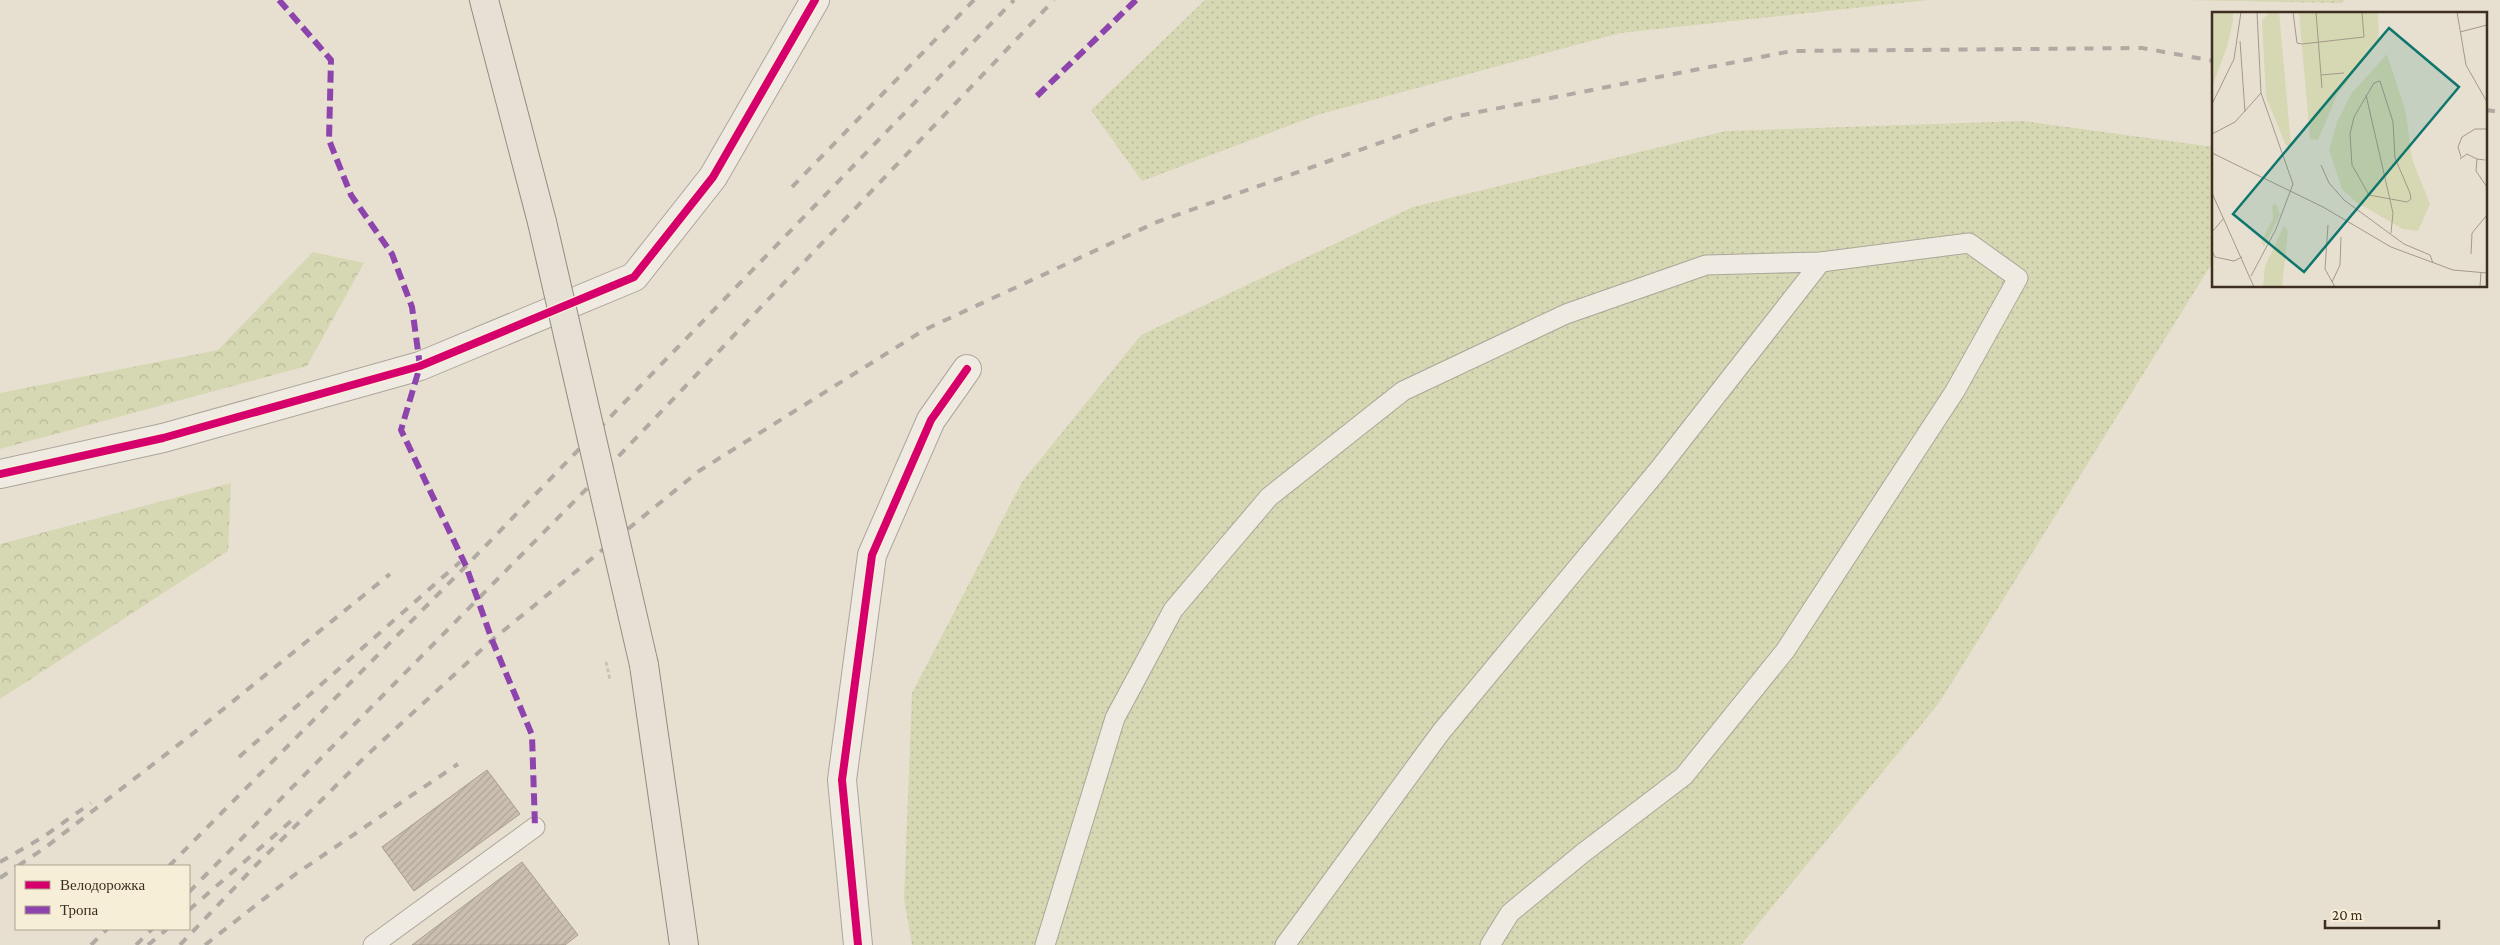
<svg xmlns="http://www.w3.org/2000/svg" width="2500" height="945" font-family="'Crimson Pro',serif">
  <style>
    .forest { fill: url(#forest-crowns) }
    .garden { fill: url(#garden-dots) }
    .building { fill: url(#building-hatch); stroke: #a89c90 }
    .lines { fill: none; stroke-linecap: round; stroke-linejoin: round }
    .service-casing { stroke: #ada599; stroke-width: 21 }
    .minor-casing { stroke: #ada599; stroke-width: 30 }
    .primary-casing { stroke: #928b80; stroke-width: 30 }
    .service { stroke: #efebe3; stroke-width: 19 }
    .minor { stroke: #efebe3; stroke-width: 28 }
    .primary { stroke: #e6e1d4; stroke-width: 28 }
    .rail { stroke: #afaaa2; stroke-width: 4; stroke-dasharray: 9 9; stroke-linecap: butt }
    .primary-bridge-casing { stroke: #928b80; stroke-width: 30; stroke-linecap: butt }
    .path-bridge { stroke: #c8c2b9; stroke-width: 3; stroke-dasharray: 4 2.5; stroke-linecap: butt }
    .primary-bridge { stroke: #e6e1d4; stroke-width: 28 }
    .quiet { stroke: #8e44ad; stroke-width: 6; stroke-dasharray: 12 6; stroke-linecap: butt }
    .cycleway-casing { stroke: #f7eed8; stroke-width: 11 }
    .cycleway { stroke: #d6006c; stroke-width: 8 }
    .inset-road { fill: none; stroke: #a3998a; stroke-width: 1 }
    .view { fill: #0f766e; fill-opacity: 0.15; stroke: #0f766e; stroke-width: 2.5 }
    .inset-edge { fill: none; stroke: #3d2e20; stroke-width: 2.5 }
  </style>
  <defs>
    <pattern id="forest-crowns" width="20" height="18" patternUnits="userSpaceOnUse" patternTransform="scale(1.25)"><rect width="20" height="18" fill="#d6d7b3"/><path d="M2 6a3 3 0 1 1 6 0M12 15a3 3 0 1 1 6 0" fill="none" stroke="#b9b99a"/></pattern>
    <pattern id="garden-dots" width="8" height="8" patternUnits="userSpaceOnUse" patternTransform="scale(1.25)"><rect width="8" height="8" fill="#d6d7b3"/><path d="M2 2h.1M6 6h.1" fill="none" stroke="#b9b99a" stroke-width="1.8" stroke-linecap="round"/></pattern>
    <pattern id="building-hatch" width="6" height="6" patternUnits="userSpaceOnUse" patternTransform="scale(1.25)"><rect width="6" height="6" fill="#cbbfb2"/><path d="M-1 1l2-2M0 6l6-6M5 7l2-2" fill="none" stroke="#afa499"/></pattern>
  </defs>
  <rect width="100%" height="100%" fill="#e7e0d1"/>
  <!-- forest -->
  <g class="forest">
    <path d="M313,252L364,263L307,366L0,449V393L218,350Z"/>
    <path d="M231,483L228,551L0,699V544Z"/>
  </g>
  <!-- garden -->
  <g class="garden">
    <path d="M1205,0H1929L1620,33L1317,115L1142,181L1091,110Z"/>
    <path d="M2181,0H2345L2341,3Z"/>
    <path d="M2023,121L2214,147V260L1939,703L1741,945H912L904,899L912,693L1022,482L1141,335L1413,207L1726,131Z"/>
  </g>
  <!-- building -->
  <g class="building">
    <path d="M487,770L520,814L414,891L382,847Z"/>
    <path d="M522,862L578,935L565,945H412Z"/>
  </g>
  <g class="lines">
    <!-- service casing -->
    <g class="service-casing">
      <g id="service">
        <path d="M373,945L535,827"/>
        <path d="M1045,945L1115,718L1173,610L1269,497L1403,391L1566,314L1706,265L1821,262L1969,243L2018,278L1955,391L1785,651L1684,776L1583,853L1510,913L1490,945"/>
        <path d="M1285,945L1441,732L1659,469L1821,262"/>
      </g>
    </g>
    <!-- minor casing -->
    <g class="minor-casing">
      <g id="minor">
        <path d="M0,474L163,438L420,366L634,277L713,177L815,0"/>
        <path d="M858,945L842,780L872,555L931,420L967,369"/>
      </g>
    </g>
    <!-- primary casing -->
    <g class="primary-casing">
      <g id="primary">
        <path d="M484,0L542,222"/>
        <path d="M644,665L684,945"/>
      </g>
    </g>
    <!-- service -->
    <use href="#service" class="service"/>
    <!-- minor -->
    <use href="#minor" class="minor"/>
    <!-- primary -->
    <use href="#primary" class="primary"/>
    <!-- rail -->
    <g class="rail">
      <path d="M2486,110L2500,112"/>
      <path d="M792,187L974,0"/>
      <path d="M239,757L460,562"/>
      <path d="M0,862L43,837L91,803"/>
      <path d="M18,866L46,847L200,728L390,574"/>
      <path d="M169,866L466,566L1014,0"/>
      <path d="M0,878L16,867"/>
      <path d="M189,892L616,459L1054,0"/>
      <path d="M189,910L291,821"/>
      <path d="M91,945L107,929"/>
      <path d="M136,945L152,929"/>
      <path d="M148,945L167,929"/>
      <path d="M180,945L257,864L367,755L492,640L699,471L924,330L1157,222L1453,117L1792,51L2142,48L2214,61"/>
      <path d="M205,945L297,873L458,764"/>
    </g>
    <!-- primary-bridge casing -->
    <g class="primary-bridge-casing">
      <path id="primary-bridge" d="M542,222L644,665"/>
    </g>
    <!-- path-bridge -->
    <path class="path-bridge" d="M606,662L610,680"/>
    <!-- primary-bridge -->
    <use href="#primary-bridge" class="primary-bridge"/>
    <!-- quiet -->
    <g class="quiet">
      <path d="M279,0L331,60L329,140L351,195L392,254L412,307L420,366L401,430L466,566L492,640L532,735L535,827"/>
      <path d="M1037,96L1136,0"/>
    </g>
    <!-- cycleway casing -->
    <g class="cycleway-casing">
      <g id="cycleway">
        <path d="M0,474L163,438L420,366L634,277L713,177L815,0"/>
        <path d="M858,945L842,780L872,555L931,420L967,369"/>
      </g>
    </g>
    <!-- cycleway -->
    <use href="#cycleway" class="cycleway"/>
  </g>
  <!-- overview -->
  <g transform="translate(2212 12)">
    <rect width="275" height="275" fill="#e7e0d1"/>
    <path d="M58,0H67L79,133L74,134L54,85L50,8Z" fill="#d6d7b3"/>
    <path d="M0,0H21V8L15,35L0,75ZM64,191L68,202L52,235L49,230L61,207L60,194ZM72,214L76,219L70,275H51L53,254Z" fill="#d6d7b3"/>
    <path d="M87,0H166L167,28L125,83L106,128L98,127ZM175,42L194,101L200,147L218,192L206,219L191,217L144,190L130,177L117,138L125,110L139,82Z" fill="#d6d7b3"/>
    <path class="inset-road" d="M81,0L85,31L90,32L152,25L150,0M104,0L110,76M245,0L254,53L275,90M248,20L275,13M28,29L33,100M109,63L132,61M168,69L181,110L183,146L198,181L199,187L195,190L157,183L140,153L138,122L142,105L162,71ZM154,83L181,201L179,221M0,92L22,47L29,0M0,122L23,110L49,81M0,141L111,195L179,235L241,258L275,261M249,145L246,135L250,125L263,117H275M248,147L255,142L265,147M273,148L265,147L264,159L275,175M109,153L117,171L132,188L192,232L218,243L221,251M0,181L42,275M116,213L113,257L123,275M0,220L12,206M0,239L3,245L22,249L30,245M259,242L260,221L275,203M39,264L64,217L81,172L49,81L45,0M120,270L128,253L129,225M268,275L269,260"/>
    <path class="view" d="M177,16L247,75L92,260L21,202Z"/>
    <rect width="275" height="275" class="inset-edge"/>
  </g>
  <!-- legend -->
  <rect x="15" y="865" width="175" height="65" fill="#f7eed8" stroke="#ada18e"/>
  <rect x="25" y="881" width="25" height="8" fill="#d6006c" stroke="#ada18e"/>
  <text x="60" y="890" font-size="15" fill="#3d2e20">Велодорожка</text>
  <rect x="25" y="906" width="25" height="8" fill="#8e44ad" stroke="#ada18e"/>
  <text x="60" y="915" font-size="15" fill="#3d2e20">Тропа</text>
  <!-- scale -->
  <path d="M2325 920v8h114v-8" fill="none" stroke="#3d2e20" stroke-width="2.5"/>
  <text x="2332" y="920" font-size="15" fill="#3d2e20" stroke="#f7eed8" stroke-width="4" paint-order="stroke">20 m</text>
</svg>
